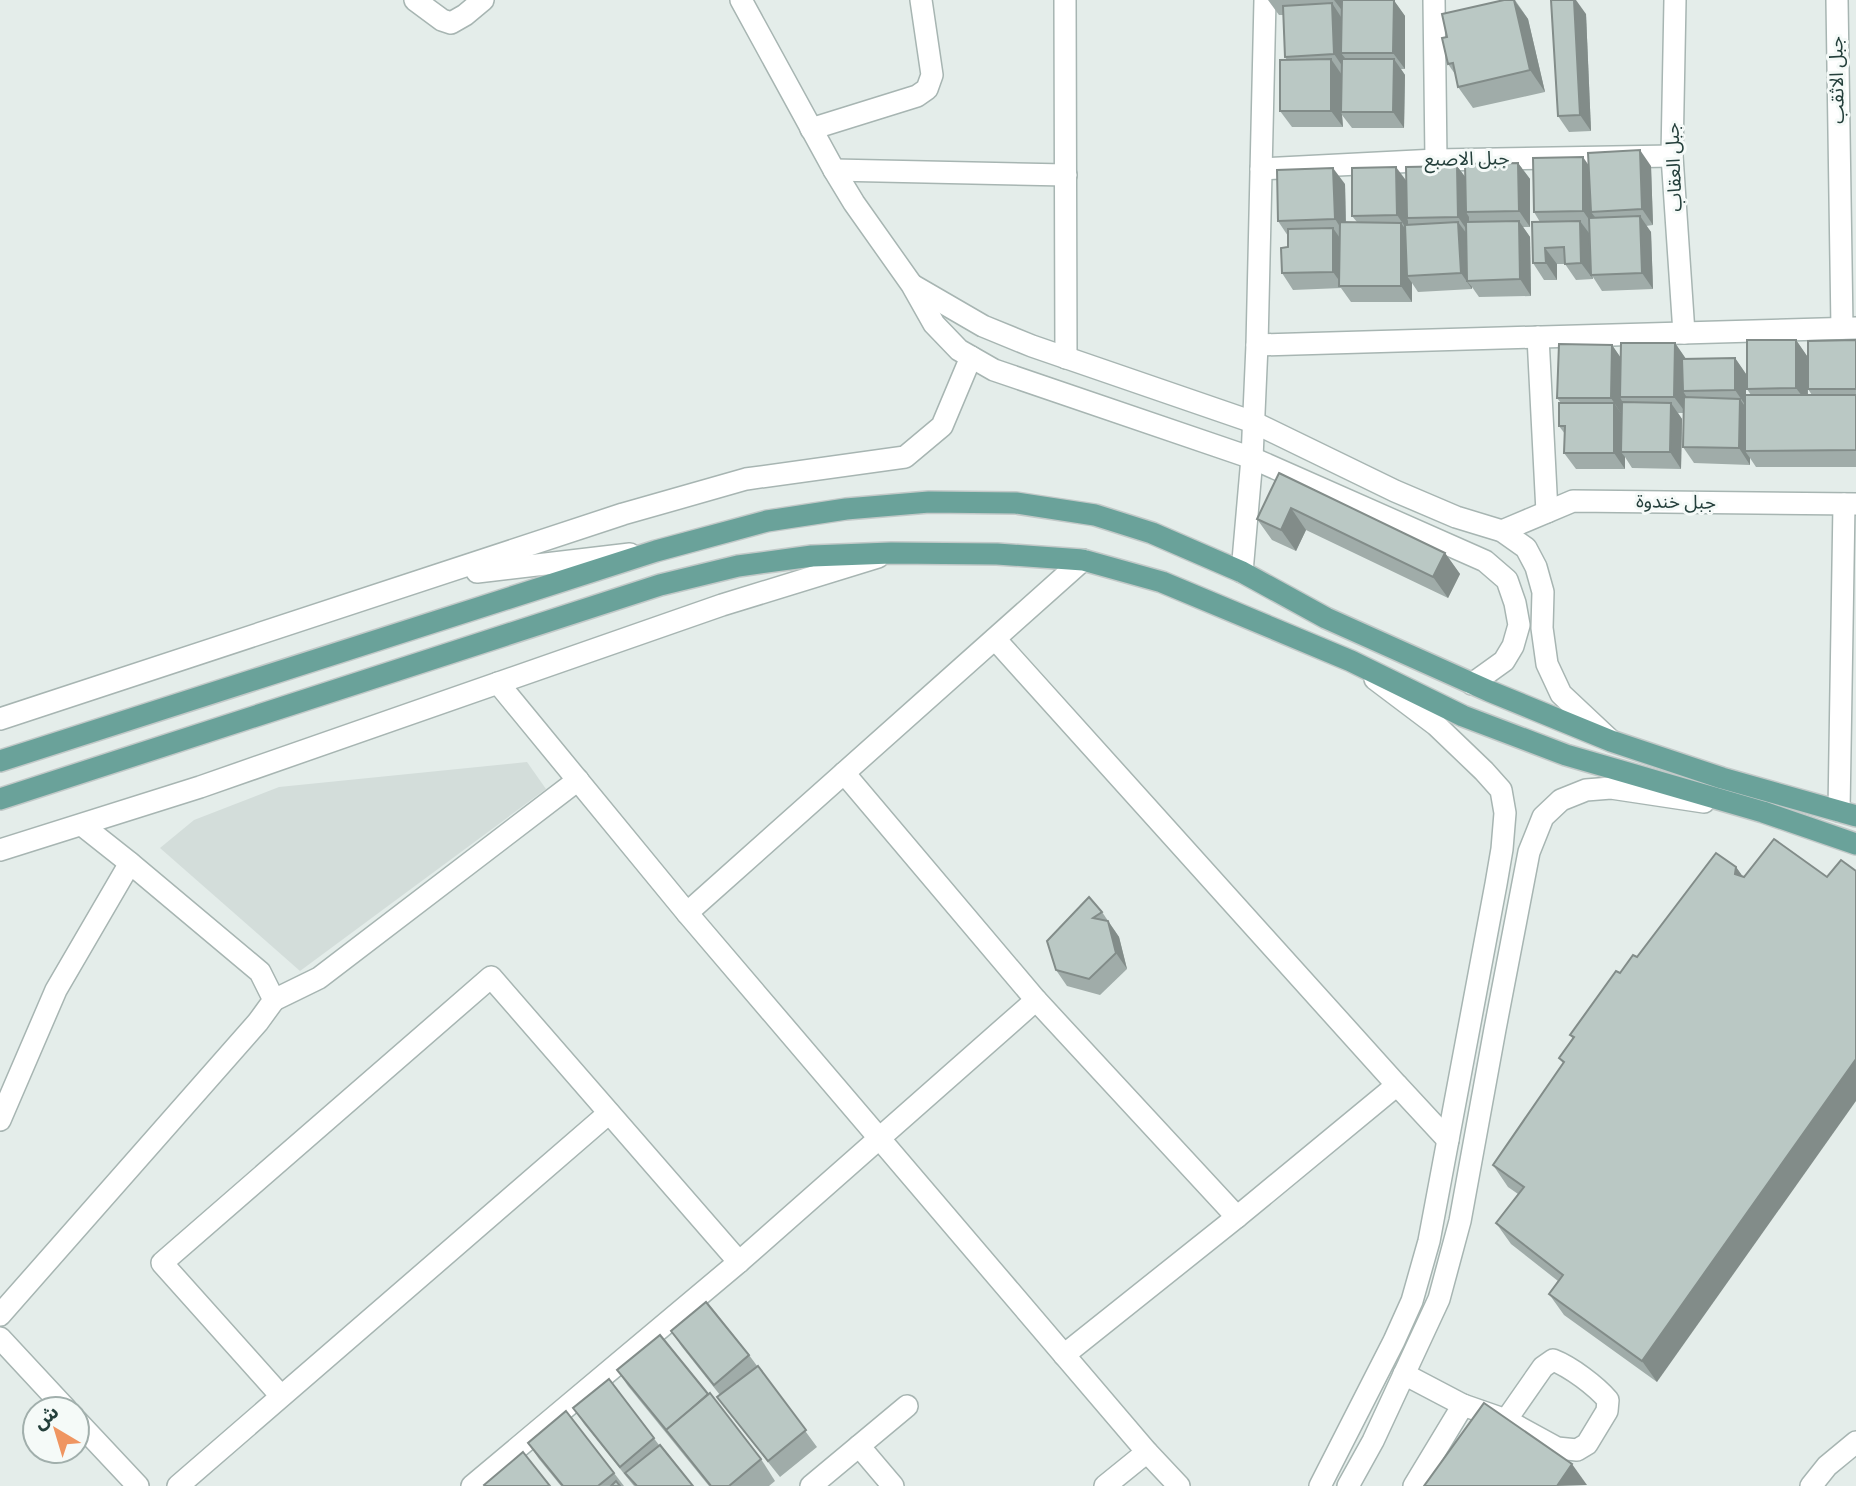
<svg xmlns="http://www.w3.org/2000/svg" width="1856" height="1486" font-family="Overpass,'Noto Sans Arabic',sans-serif">
  <style>
    .built { fill: #d3ddda }
    .lines { fill: none; stroke-linecap: round; stroke-linejoin: round }
    .minor-casing { stroke: #a7b5b2; stroke-width: 24 }
    .major-casing { stroke: #c2c9c8; stroke-width: 24 }
    .minor { stroke: #fff; stroke-width: 21 }
    .major { stroke: #6aa29a; stroke-width: 21 }
    .wall { fill: #a0aca9 }
    .shaded-wall { fill: #828c89 }
    .building { fill: #bac8c4; stroke: #828c89; stroke-width: 2 }
    .labels { text-anchor: middle; dominant-baseline: central; stroke-width: 6; stroke-linejoin: round; paint-order: stroke }
    .street-label { font-size: 19px; fill: #243f3b; stroke: #f5faf8 }
  </style>
  <rect width="100%" height="100%" fill="#e4edea"/>
  <!-- built -->
  <path class="built" d="M527,762L546,789L300,971L160,848L194,820L279,787Z"/>
  <g class="lines">
    <!-- minor casing -->
    <g class="minor-casing">
      <g id="minor">
        <path d="M415,0L442,20L451,23L465,15L483,0"/>
        <path d="M741,0L834,170L854,203L912,285L934,324L959,350L994,370L1252,458L1485,561L1507,580L1515,603L1519,625L1513,646L1504,661L1472,684"/>
        <path d="M1065,0L1066,358"/>
        <path d="M1434,0L1436,160"/>
        <path d="M1675,0L1672,156L1684,333"/>
        <path d="M1837,0L1842,328"/>
        <path d="M811,129L917,96L927,89L932,75L921,0"/>
        <path d="M1261,169L1436,160L1672,156"/>
        <path d="M834,170L1066,175"/>
        <path d="M914,286L983,326L1032,346L1253,422L1395,491L1456,517L1502,531L1526,548L1536,567L1543,592L1542,628L1547,664L1561,694L1610,740"/>
        <path d="M1538,337L1547,512"/>
        <path d="M1257,345L1856,328"/>
        <path d="M1502,531L1573,501L1856,504"/>
        <path d="M477,572L630,554"/>
        <path d="M1242,572L1252,458L1257,345L1265,0"/>
        <path d="M995,639L1397,1085L1237,1217L1064,1355"/>
        <path d="M498,683L687,913L1147,1452L1179,1486"/>
        <path d="M0,719L623,514L746,479L905,457L942,426L971,357"/>
        <path d="M844,773L1036,1000L1237,1217"/>
        <path d="M1839,811L1844,504"/>
        <path d="M0,850L200,787L722,605L878,557"/>
        <path d="M687,913L1083,560"/>
        <path d="M274,1000L319,978L578,780"/>
        <path d="M1397,1085L1448,1140"/>
        <path d="M0,1120L56,990L130,863"/>
        <path d="M0,1315L258,1022L274,1000L260,972L130,863L82,825"/>
        <path d="M0,1338L66,1409"/>
        <path d="M1404,1374L1463,1405L1414,1486"/>
        <path d="M281,1396L162,1263L491,977L739,1262"/>
        <path d="M1463,1405L1506,1420L1557,1448L1577,1450L1587,1444L1607,1411L1608,1400C1596,1386 1571,1367 1553,1360L1543,1367L1506,1420"/>
        <path d="M77,1421L138,1486"/>
        <path d="M859,1446L893,1486"/>
        <path d="M178,1486L609,1113"/>
        <path d="M472,1486L739,1262L1036,1000"/>
        <path d="M811,1486L907,1406"/>
        <path d="M1105,1486L1147,1452"/>
        <path d="M1320,1486L1394,1341L1412,1301L1429,1241L1496,884L1502,849L1505,813L1501,790L1484,771L1436,725L1375,679"/>
        <path d="M1348,1486L1373,1441L1439,1299L1460,1221L1495,1029L1529,852L1543,817L1561,800L1586,790L1611,788L1704,802"/>
        <path d="M1811,1486L1827,1466L1856,1442"/>
      </g>
    </g>
    <!-- major casing -->
    <g class="major-casing">
      <g id="major">
        <path d="M0,761L656,551L767,521L846,509L929,502L1016,503L1095,515L1152,533L1242,572L1326,618L1489,691L1611,741L1722,778L1856,816"/>
        <path d="M0,799L660,585L738,566L812,556L891,553L997,554L1083,560L1162,582L1351,661L1463,716L1566,755L1763,812L1856,844"/>
      </g>
    </g>
    <!-- minor -->
    <use href="#minor" class="minor"/>
    <!-- major -->
    <use href="#major" class="major"/>
  </g>
  <!-- wall -->
  <g class="wall">
    <path d="M1268,0H1395V2L1405,16V69H1401L1405,75L1404,128H1352L1342,115L1343,127H1292L1280,111L1287,60L1285,57L1283,15H1279Z"/>
    <path d="M1504,0H1515L1528,19L1545,92L1473,108L1458,87L1455,74L1448,64L1447,37Z"/>
    <path d="M1586,14L1591,131L1569,132L1558,116Z"/>
    <path d="M1518,163L1530,179V227H1523L1530,237L1531,296L1479,297L1472,287V289L1418,292L1412,283V302H1351L1341,288L1293,290L1282,273L1288,247V236L1278,221L1345,184L1346,222H1357L1352,216L1406,181L1457,166L1465,177Z"/>
    <path d="M1589,166H1651L1653,225L1646,226L1651,232L1653,289L1602,291L1593,277V279L1576,280L1565,264H1557V280H1544L1533,263L1540,222L1534,212Z"/>
    <path d="M1796,340L1807,356L1808,395H1812L1808,389L1856,340V467H1756L1750,458V465L1694,463L1683,447L1684,413H1678L1682,419L1681,469L1632,468L1625,457V469H1576L1564,453L1565,434L1559,426L1561,403L1557,398L1612,345L1620,357L1675,343L1686,359L1735,358L1746,374V395H1751L1747,389Z"/>
    <path d="M1279,473L1445,553L1460,574L1448,598L1306,530L1296,551L1272,540L1257,519Z"/>
    <path d="M1736,867L1743,877L1657,1382L1564,1315L1549,1294L1558,1281L1511,1244L1496,1223L1518,1194L1508,1187L1493,1165L1563,1063L1559,1058L1573,1039L1570,1035L1620,973Z"/>
    <path d="M1102,912L1119,937L1127,969L1100,995L1067,986L1056,970L1047,941Z"/>
    <path d="M671,1331L749,1355L817,1447L780,1477L729,1413L717,1397L720,1395L682,1347Z"/>
    <path d="M617,1370L761,1459L775,1481L769,1486H709L628,1386Z"/>
    <path d="M609,1379L659,1445L693,1486H634L584,1424L573,1408Z"/>
    <path d="M528,1443L614,1473L624,1486H561L539,1459Z"/>
  </g>
  <!-- shaded-wall -->
  <g class="shaded-wall">
    <path d="M1334,0H1344V13Z"/>
    <path d="M1393,0H1395V2L1405,16V69L1393,53Z"/>
    <path d="M1514,0L1528,19L1545,92L1530,70Z"/>
    <path d="M1574,0H1576L1586,14L1591,131L1580,115Z"/>
    <path d="M1332,3L1343,20L1341,53L1345,58V70L1334,54Z"/>
    <path d="M1331,59L1342,75L1341,112L1342,115L1343,127L1331,111Z"/>
    <path d="M1394,59L1405,75L1404,128L1393,112Z"/>
    <path d="M1640,150L1651,166L1653,225L1642,209Z"/>
    <path d="M1583,157L1594,173L1591,212L1595,217V228L1583,211Z"/>
    <path d="M1518,163L1530,179V227L1519,211Z"/>
    <path d="M1457,166L1469,182L1466,212L1469,217V233L1458,217Z"/>
    <path d="M1396,167L1408,183L1407,218L1408,221V231L1397,215Z"/>
    <path d="M1333,168L1345,184L1346,236L1335,219Z"/>
    <path d="M1640,216L1651,232L1653,289L1642,273Z"/>
    <path d="M1519,221L1530,237L1531,296L1520,279Z"/>
    <path d="M1580,221L1592,237L1591,275L1593,279L1581,263Z"/>
    <path d="M1458,222L1470,238L1467,281L1472,287V289L1461,273Z"/>
    <path d="M1401,223L1413,239L1407,276L1412,283V302L1401,286Z"/>
    <path d="M1333,228L1344,244L1343,286L1333,272Z"/>
    <path d="M1545,248L1557,264V280L1546,263Z"/>
    <path d="M1796,340L1807,356L1808,404L1796,388Z"/>
    <path d="M1675,343L1686,359L1683,391L1686,396V413L1674,397Z"/>
    <path d="M1612,345L1623,361L1620,397L1622,401V415L1611,398Z"/>
    <path d="M1735,358L1746,374V406L1735,390Z"/>
    <path d="M1740,399L1751,415L1745,451L1750,458V465L1739,448Z"/>
    <path d="M1614,403L1625,419L1621,452L1625,457V469L1614,453Z"/>
    <path d="M1671,403L1682,419L1681,469L1670,452Z"/>
    <path d="M1291,508L1306,530L1296,551L1281,530Z"/>
    <path d="M1445,553L1460,574L1448,598L1433,577Z"/>
    <path d="M1736,867L1751,888L1735,874Z"/>
    <path d="M1108,921L1119,937L1127,969L1116,953Z"/>
    <path d="M1856,1059V1101L1657,1382L1642,1361Z"/>
    <path d="M1572,1464L1587,1485L1557,1486Z"/>
  </g>
  <!-- building -->
  <g class="building">
    <path d="M1342,0H1394L1393,53H1341Z"/>
    <path d="M1504,0H1514L1530,70L1458,87L1453,63L1448,64L1442,38L1447,37L1442,14Z"/>
    <path d="M1551,0H1574L1580,115L1558,116Z"/>
    <path d="M1332,3L1334,54L1285,57L1283,6Z"/>
    <path d="M1331,59V111H1280V60Z"/>
    <path d="M1342,59H1394L1393,112H1341Z"/>
    <path d="M1640,150L1642,209L1591,212L1588,153Z"/>
    <path d="M1583,157V211L1534,212L1533,158Z"/>
    <path d="M1518,163L1519,211L1466,212L1465,164Z"/>
    <path d="M1457,166L1458,217L1407,218L1406,167Z"/>
    <path d="M1396,167L1397,215L1352,216V168Z"/>
    <path d="M1333,168L1335,219L1278,221L1277,170Z"/>
    <path d="M1640,216L1642,273L1591,275L1589,218Z"/>
    <path d="M1519,221L1520,279L1467,281L1466,222Z"/>
    <path d="M1580,221L1581,263L1565,264L1564,247L1545,248L1546,263H1533L1532,222Z"/>
    <path d="M1340,222L1401,223V286H1339Z"/>
    <path d="M1458,222L1461,273L1407,276L1405,225Z"/>
    <path d="M1333,228V272L1282,273L1281,248L1288,247V229Z"/>
    <path d="M1747,340H1796V388L1747,389Z"/>
    <path d="M1856,340V389H1808V341Z"/>
    <path d="M1621,343H1675L1674,397H1620Z"/>
    <path d="M1559,344L1612,345L1611,398H1557Z"/>
    <path d="M1735,358V390L1683,391L1682,359Z"/>
    <path d="M1745,395H1856V450L1745,451Z"/>
    <path d="M1684,397L1740,399L1739,448L1683,447Z"/>
    <path d="M1622,402L1671,403L1670,452H1621Z"/>
    <path d="M1559,403H1614V453H1564L1565,426H1559Z"/>
    <path d="M1279,473L1445,553L1433,577L1291,508L1281,530L1257,519Z"/>
    <path d="M1774,839L1827,877L1841,860L1856,871V1059L1642,1361L1549,1294L1563,1275L1496,1223L1524,1187L1493,1165L1564,1062L1559,1058L1574,1037L1570,1035L1616,971L1620,973L1633,955L1637,957L1716,853L1736,867L1735,874L1744,877Z"/>
    <path d="M1089,897L1102,912L1093,918L1108,921L1116,953L1089,979L1056,970L1047,941Z"/>
    <path d="M706,1302L749,1355L714,1385L671,1331Z"/>
    <path d="M660,1335L708,1394L667,1431L617,1370Z"/>
    <path d="M758,1366L806,1430L768,1461L717,1397Z"/>
    <path d="M609,1379L654,1438L620,1467L573,1408Z"/>
    <path d="M710,1393L761,1459L729,1486H711L666,1430Z"/>
    <path d="M1484,1403L1572,1464L1557,1486H1424Z"/>
    <path d="M566,1411L614,1473L598,1486H563L528,1443Z"/>
    <path d="M660,1445L693,1486H637L625,1473Z"/>
    <path d="M523,1452L550,1486H485L484,1485Z"/>
    <path d="M616,1481L620,1486H611Z"/>
  </g>
  <g class="labels">
    <!-- street labels -->
    <g class="street-label">
      <text transform="translate(1838 80) rotate(-91)">جبل الاثقب</text>
      <text transform="translate(1467 160) rotate(-1)">جبل الاصبع</text>
      <text transform="translate(1675 167) rotate(-92)">جبل العقاب</text>
      <text transform="translate(1676 503) rotate(1)">جبل خندوة</text>
    </g>
  </g>
  <!-- north arrow -->
  <g transform="translate(56 1430) rotate(322)"><circle r="33" fill="#f5faf8" stroke="#a1afac" stroke-width="2"/>
  <path d="M0-5L12 26L0 18L-12 26Z" fill="#ef9561"/>
  <text y="-10" font-size="19" font-weight="bold" text-anchor="middle" fill="#243f3b">ش</text>
  </g>
</svg>
